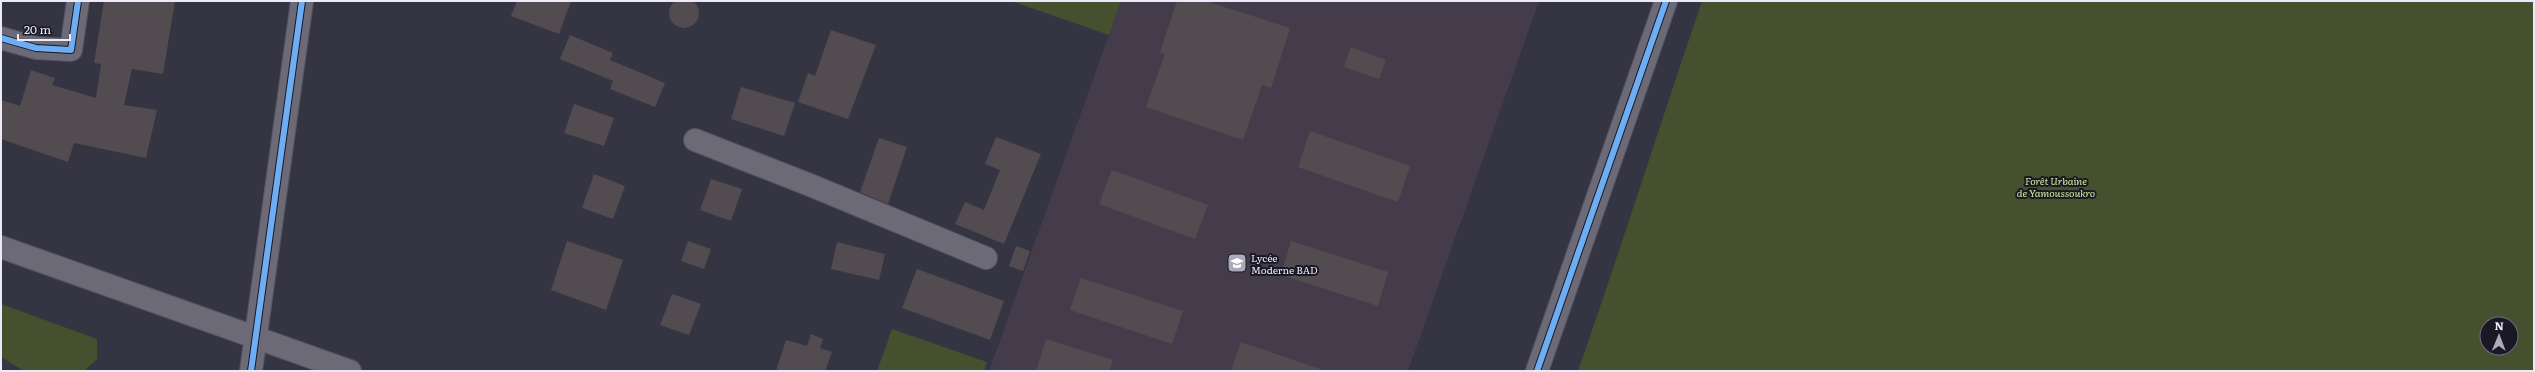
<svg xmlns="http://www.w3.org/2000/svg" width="2535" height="372" font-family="Literata,serif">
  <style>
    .education { fill: #453c4b }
    .green { fill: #45502e; fill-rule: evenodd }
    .building { fill: #524c51 }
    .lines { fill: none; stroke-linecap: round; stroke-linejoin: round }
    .minor-casing { stroke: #53525f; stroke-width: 24 }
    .minor { stroke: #6b6a76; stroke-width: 22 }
    .cycleway-casing { stroke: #191824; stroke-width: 8 }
    .cycleway { stroke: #6dadf4; stroke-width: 6 }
    .labels { text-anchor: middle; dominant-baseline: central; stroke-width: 4; stroke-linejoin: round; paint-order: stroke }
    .park-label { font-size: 10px; font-style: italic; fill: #d1ec9c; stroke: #191824 }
    .poi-label { font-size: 10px; fill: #eaeafb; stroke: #191824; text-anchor: start }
  </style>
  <rect width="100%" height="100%" fill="#353442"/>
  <!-- education -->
  <path class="education" d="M1121,1H1539L1408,371H989Z"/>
  <!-- green -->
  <g class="green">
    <path d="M1011,1H1121L1109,35Z"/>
    <path d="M1702,1H2534V371H1578C1621,248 1660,124 1702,1ZM2487,324H2511V348H2487Z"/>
    <path d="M1,304L97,339V359L84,371H24L1,357Z"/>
    <path d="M892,329L987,362L984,371H877Z"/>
  </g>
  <!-- building -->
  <g class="building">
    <circle cx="684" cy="13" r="15"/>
    <path d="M104,1H175L163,74L132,69L124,105L157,110L146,158L74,143L68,162L1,139V100L20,106L31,70L55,78L52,85L96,98L101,64L94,63Z"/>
    <path d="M517,1H571L559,34L511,16Z"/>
    <path d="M1177,1H1206L1290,28L1271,88L1262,85L1243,140L1146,107L1165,54L1160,52Z"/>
    <path d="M831,30L876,45L848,119L798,102L808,73L815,76Z"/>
    <path d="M570,35L613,53L610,60L665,83L655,107L610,89L613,81L560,59Z"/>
    <path d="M1351,47L1386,60L1379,79L1344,67Z"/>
    <path d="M741,87L795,103L784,136L731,119Z"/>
    <path d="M574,104L614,118L604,146L564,133Z"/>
    <path d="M1310,131L1410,166L1398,202L1298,167Z"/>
    <path d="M996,137L1041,154L1004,244L955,224L965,202L984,210L1000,170L985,164Z"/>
    <path d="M879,138L907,147L888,204L860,192Z"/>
    <path d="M1112,170L1208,205L1195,239L1099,204Z"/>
    <path d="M594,174L625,186L613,219L582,208Z"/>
    <path d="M711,179L742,189L731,221L700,210Z"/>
    <path d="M567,241L623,260L606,310L551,290Z"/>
    <path d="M688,241L711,249L704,269L681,261Z"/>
    <path d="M1291,241L1388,272L1378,306L1281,275Z"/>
    <path d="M837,242L885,254L879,280L831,269Z"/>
    <path d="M1016,246L1030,251L1023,271L1009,266Z"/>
    <path d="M917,269L1004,301L990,340L902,308Z"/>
    <path d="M1081,278L1183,311L1172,344L1070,310Z"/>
    <path d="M672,294L701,304L689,335L660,325Z"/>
    <path d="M811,334L823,339L820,348L832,352L825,371H776L786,340L807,346Z"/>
    <path d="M1046,339L1113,360L1109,371H1036Z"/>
    <path d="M1241,342L1320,369V371H1231Z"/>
  </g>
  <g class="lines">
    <!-- minor casing -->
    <g class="minor-casing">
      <g id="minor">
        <path d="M1,38L36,48L71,50L78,1"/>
        <path d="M695,140L810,185L986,258"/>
        <path d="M1,247L350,371"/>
        <path d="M251,371L302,1"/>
        <path d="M1537,371L1666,1"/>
      </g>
    </g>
    <!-- minor -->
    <use href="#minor" class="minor"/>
    <!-- cycleway casing -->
    <g class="cycleway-casing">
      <g id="cycleway">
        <path d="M1,38L36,48L71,50L78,1"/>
        <path d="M251,371L302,1"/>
        <path d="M1537,371L1666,1"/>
      </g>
    </g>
    <!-- cycleway -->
    <use href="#cycleway" class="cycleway"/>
  </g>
  <!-- icons -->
  <defs>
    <g id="school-square" transform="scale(1)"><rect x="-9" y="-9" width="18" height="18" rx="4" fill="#abaaba" stroke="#191824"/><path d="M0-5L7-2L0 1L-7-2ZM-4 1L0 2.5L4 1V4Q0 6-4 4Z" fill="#fff"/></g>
  </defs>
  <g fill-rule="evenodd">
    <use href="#school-square" x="1237" y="263"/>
  </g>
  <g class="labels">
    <!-- park labels -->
    <g class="park-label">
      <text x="2056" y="180">Forêt Urbaine<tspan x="2056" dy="12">de Yamoussoukro</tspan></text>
    </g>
    <!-- poi labels -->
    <g class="poi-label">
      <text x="1251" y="257">Lycée<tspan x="1251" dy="12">Moderne BAD</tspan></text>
    </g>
  </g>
  <!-- border -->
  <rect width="2535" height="372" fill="none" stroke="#eaeafb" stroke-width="4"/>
  <!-- north arrow -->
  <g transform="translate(2499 336) rotate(1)"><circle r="19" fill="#191824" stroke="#6d6c7a"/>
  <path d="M0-3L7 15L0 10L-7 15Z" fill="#abaaba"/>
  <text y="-6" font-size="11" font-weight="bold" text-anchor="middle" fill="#eaeafb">N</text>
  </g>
  <!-- scale -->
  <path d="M18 34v6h52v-6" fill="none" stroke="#eaeafb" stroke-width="2"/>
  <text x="24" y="34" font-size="12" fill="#eaeafb" stroke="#191824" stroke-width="3" paint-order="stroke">20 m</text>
</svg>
